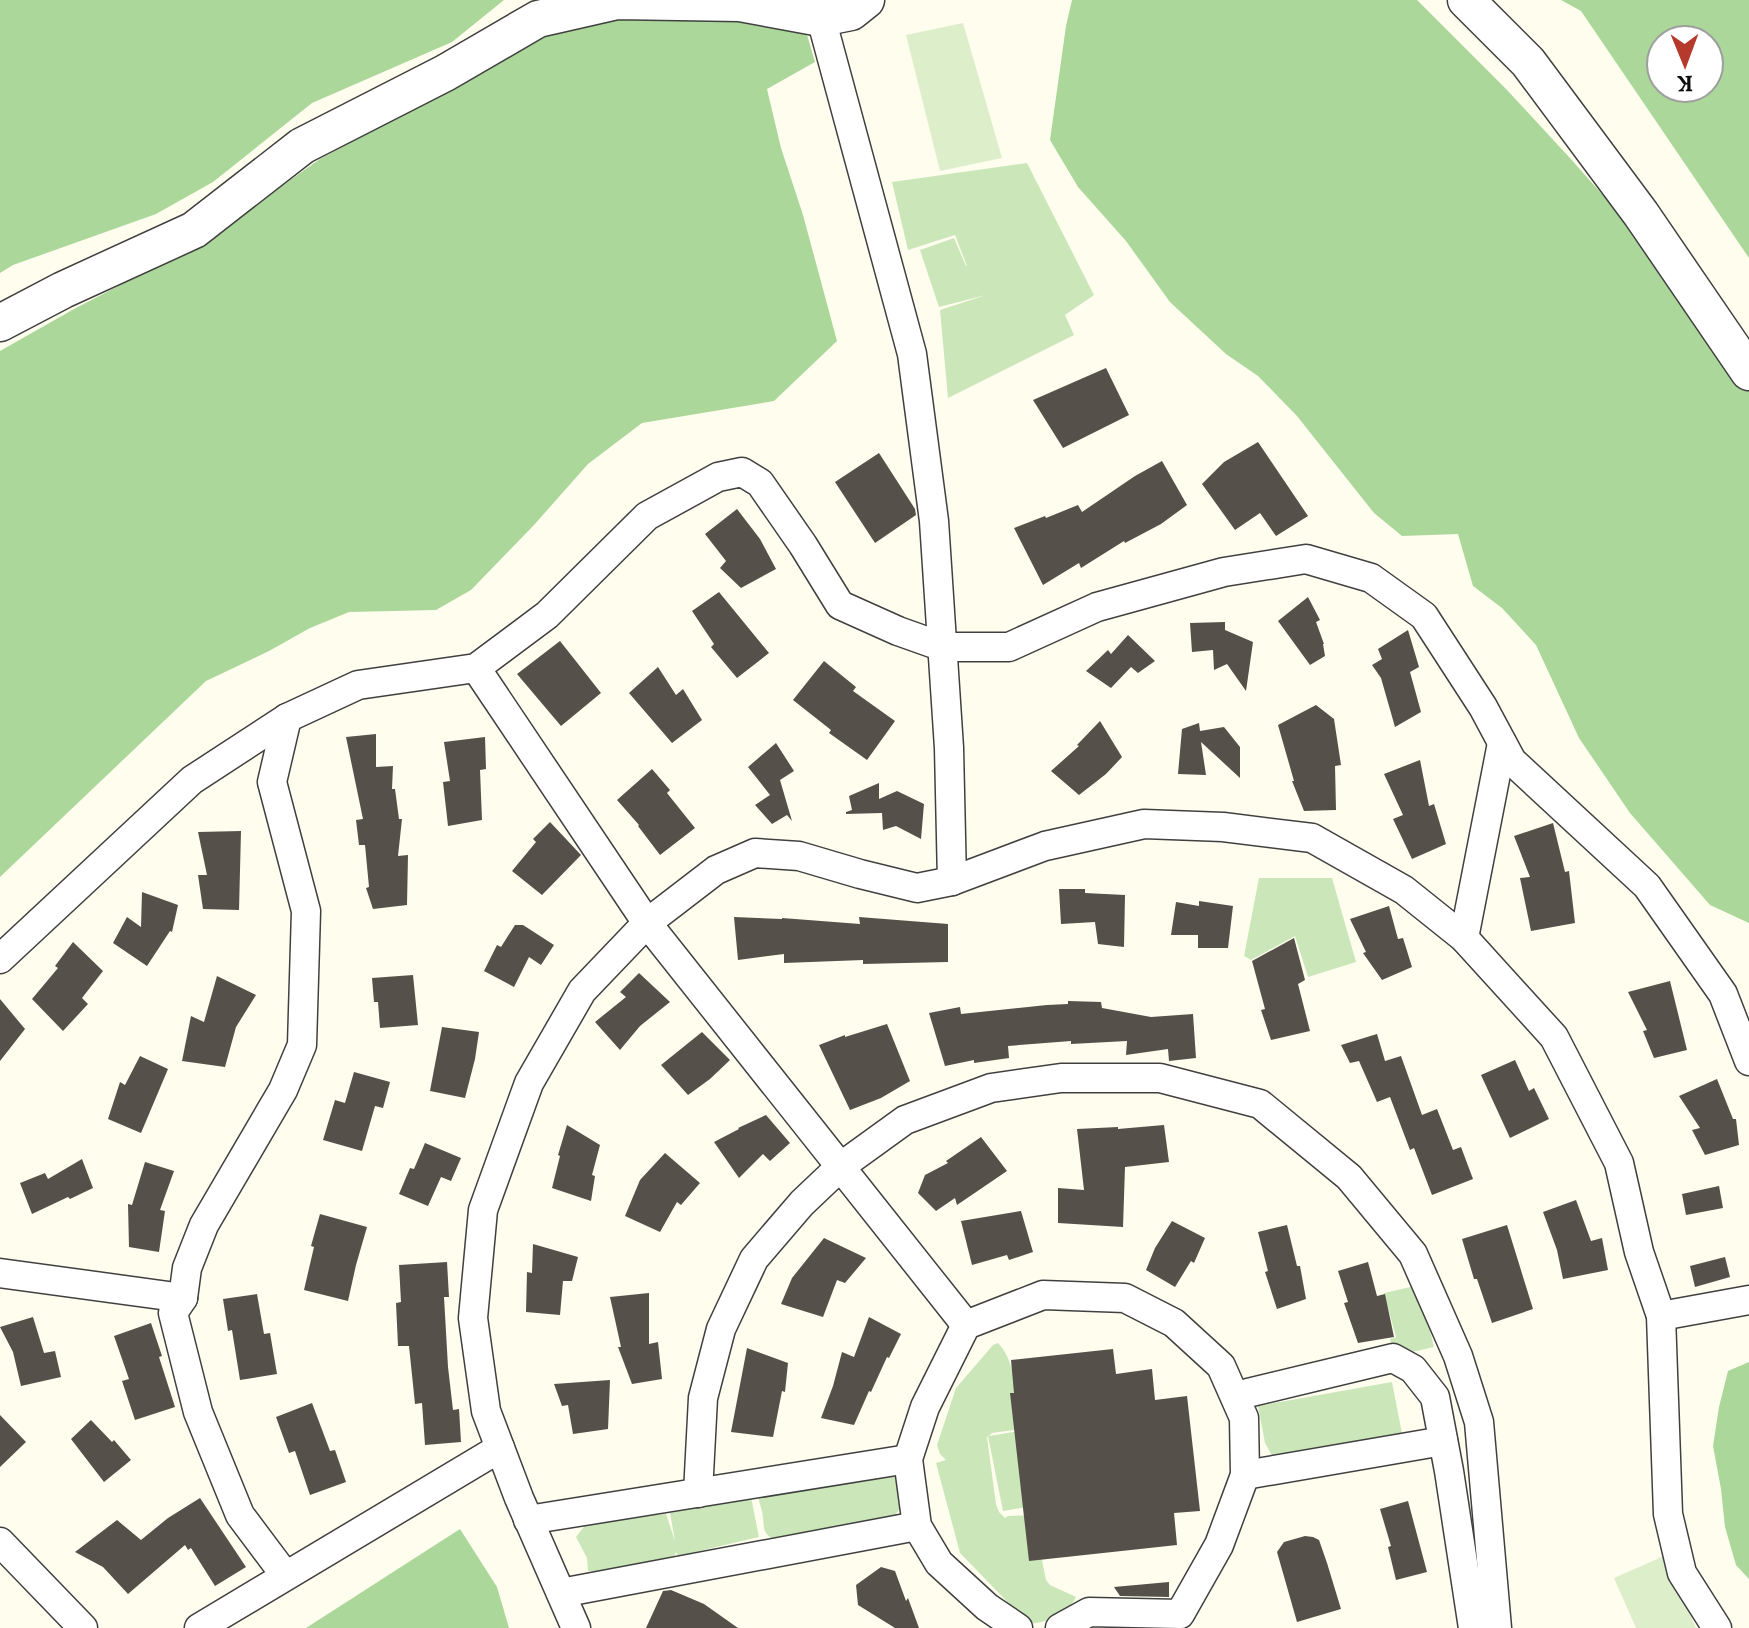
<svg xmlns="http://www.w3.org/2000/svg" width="1749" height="1628" font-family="Lora,serif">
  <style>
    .green { fill: #cbe7ba }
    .forest { fill: #acd79a; fill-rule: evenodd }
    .pitch { fill: #ddeecb }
    .building { fill: #55504a }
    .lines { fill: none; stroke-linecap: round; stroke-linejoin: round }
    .minor-casing { stroke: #404040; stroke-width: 31 }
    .tertiary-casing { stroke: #404040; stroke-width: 39 }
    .minor { stroke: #fff; stroke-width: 28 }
    .tertiary { stroke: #fff; stroke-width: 36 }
  </style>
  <rect width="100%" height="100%" fill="#fefdee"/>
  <!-- green -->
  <g class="green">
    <path d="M1027,163L1094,295L1065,315L1074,335L948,398L940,310L986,295L939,307L920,250L954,238L966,266H967L955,235L908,250L892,182Z"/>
    <path d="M1259,878H1332L1356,962L1308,977L1295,936L1251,960L1244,956Z"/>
    <path d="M1419,1285L1434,1347L1394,1356L1390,1339L1396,1337L1384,1293Z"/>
    <path d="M998,1343C1017,1362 1017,1403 1021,1429L992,1433L989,1436L1019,1431L1033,1506L1003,1511L988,1436L987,1437L996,1504L999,1512L1005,1518L1008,1516L1033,1515L1046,1580L1050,1585L1076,1597C1067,1615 1049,1622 1029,1624L960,1553L936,1463L946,1460L940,1454L937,1445L956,1388L993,1345Z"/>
    <path d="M1392,1382L1404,1444L1275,1461L1265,1443L1258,1406Z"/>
    <path d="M898,1477L901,1507L894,1517L776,1540C763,1535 764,1529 763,1517C762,1509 759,1503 758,1495L857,1478Z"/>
    <path d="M751,1497L759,1537L678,1556L676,1552L671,1564L618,1572L588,1571L587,1558L576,1537L586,1524L606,1522L625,1517L666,1514L675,1541L670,1513Z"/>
  </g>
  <!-- forest -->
  <g class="forest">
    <path d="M0,0H504L452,42L312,103L213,182L156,214L13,265L0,273Z"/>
    <path d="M1072,0H1417L1507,90L1569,157L1632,228L1749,374V923L1710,905L1630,813L1579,738L1536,645L1502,608L1473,586L1458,534L1402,536L1374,513L1297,416L1258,376L1226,354L1170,302L1126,241L1078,187L1050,140L1066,26Z"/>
    <path d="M1561,0H1749V258L1581,11ZM1661,40H1709V88H1661Z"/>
    <path d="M588,17L768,20L807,35L815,62L767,89L781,148L803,215L837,341L774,401L642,423L588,464L534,525L471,590L436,610L349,612L310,628L269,651L206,681L0,877V351L74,309L200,244L320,159L471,79L516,45Z"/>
    <path d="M1749,1362V1579L1736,1565L1725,1527L1721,1489L1713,1446L1719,1407L1728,1371Z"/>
    <path d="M460,1529L497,1587L509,1628H306Z"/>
  </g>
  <!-- pitch -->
  <g class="pitch">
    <path d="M963,23L1002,158L940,171L906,35Z"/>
    <path d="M1664,1556L1696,1628H1636L1614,1578Z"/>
  </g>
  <!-- building -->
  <g class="building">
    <path d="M1106,368L1129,415L1063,448L1033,400Z"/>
    <path d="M1258,442L1308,516L1276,536L1260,513L1235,530L1202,484L1224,462Z"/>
    <path d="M879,453L915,509L916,515L875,543L835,482Z"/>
    <path d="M1162,461L1187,505L1161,524L1125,543L1124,541L1081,568L1079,563L1043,585L1014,528L1045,516L1046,518L1078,505L1082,512L1135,476Z"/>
    <path d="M737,509L760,539L776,569L741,588L720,568L726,561L705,534Z"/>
    <path d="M719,592L769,653L737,678L711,647L714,644L692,611Z"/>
    <path d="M1308,597L1320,620L1316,622L1324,644H1323L1325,656L1310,665L1278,621Z"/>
    <path d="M1225,622V630L1253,642L1246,691L1227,664L1214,670L1213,650L1192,652L1190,623Z"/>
    <path d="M1408,630L1419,667L1410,672L1421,712L1395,727L1381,678L1372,665L1382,659L1378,649Z"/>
    <path d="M1128,635L1155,661L1138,673L1131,667L1111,688L1086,671L1108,650L1111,654Z"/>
    <path d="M560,641L601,693L561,726L517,674Z"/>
    <path d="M824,661L856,687L853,691L895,721L867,760L829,733L831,730L793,700Z"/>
    <path d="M658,667L676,695L683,689L702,720L672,743L629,693Z"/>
    <path d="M1316,705L1334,719L1341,765L1335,766L1336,810L1304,811L1292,781H1294L1278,725Z"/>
    <path d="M1100,721L1122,757L1106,774L1079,795L1051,771L1079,746L1077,745Z"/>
    <path d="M1199,723L1200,731L1224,727L1240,747V778L1201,742L1206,775L1178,774L1182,729Z"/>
    <path d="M376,734V767L393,766L392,789H395L399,819H402L398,856L408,855L407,905L373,909L366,888L369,887L365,845H359L356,820L363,819L346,737Z"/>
    <path d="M485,737L486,769L480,770L482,820L448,826L443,782L450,781L444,742Z"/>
    <path d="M776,743L794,771L780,780L792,821L787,815L772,824L755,805L770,795L748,767Z"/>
    <path d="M1420,760L1429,806L1434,804L1446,844L1412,859L1393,819L1403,815L1384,774Z"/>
    <path d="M652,769L670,790L667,793L695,828L660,855L638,826L639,825L617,800Z"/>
    <path d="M879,783V799L897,791L924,804L921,839L896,826L883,830L882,813L846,814V812L852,810L849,796Z"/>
    <path d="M550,822L581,855L542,895L512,871L536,842L533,839Z"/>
    <path d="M1553,823L1565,872L1569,871L1575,923L1531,931L1520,878L1530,877L1514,836Z"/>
    <path d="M241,831L239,910L203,909L198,875H207L198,832Z"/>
    <path d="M1059,889H1085V893L1125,895L1124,947L1098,944L1095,922L1061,924Z"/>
    <path d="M142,892L178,905L172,932L170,931L147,966L113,943L127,917L141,927Z"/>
    <path d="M1199,901L1233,906L1228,948H1198V935H1171L1176,902L1199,906Z"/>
    <path d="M1389,906L1398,939L1403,938L1412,967L1382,980L1363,953L1366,952L1350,919Z"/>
    <path d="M734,917L782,919V918L860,924L859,917L948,924V962L863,964V960L784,963V954L738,960Z"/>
    <path d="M515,925H523L554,945L541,965L529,957L514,987L484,971L497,945L501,947Z"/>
    <path d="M1294,938L1305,980L1298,984L1310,1031L1271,1040L1261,1010L1265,1009L1252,961Z"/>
    <path d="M73,942L103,971L82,998L88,1004L63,1031L32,999L58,968L55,966Z"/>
    <path d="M639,973L670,1002L640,1026L620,1050L595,1022L626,997L620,992Z"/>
    <path d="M413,975L418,1025L380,1028L378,1002H374L372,978Z"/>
    <path d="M217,976L256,995L236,1027L225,1067L182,1061L191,1016L204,1022Z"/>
    <path d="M1670,981L1687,1050L1654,1058L1643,1031L1647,1030L1628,992Z"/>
    <path d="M0,999L25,1029L0,1061Z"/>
    <path d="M1068,1001L1101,1002L1102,1008L1151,1017L1193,1014L1196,1058L1169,1061L1168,1049L1126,1055L1127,1041L1071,1044V1041L1008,1046L1009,1058L974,1063V1060L945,1066L929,1013L960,1007L961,1014L1047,1005L1068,1004Z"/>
    <path d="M887,1024L910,1081L881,1098L850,1110L819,1045L845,1035V1037Z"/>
    <path d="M442,1027L479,1032L475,1059L465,1098L430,1091Z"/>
    <path d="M702,1032L730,1060L710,1079L688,1095L661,1065Z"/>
    <path d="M1377,1034L1385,1061L1401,1056L1422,1115L1437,1109L1453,1150L1461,1147L1473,1179L1432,1195L1414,1148L1410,1150L1390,1097L1377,1102L1359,1061L1350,1063L1341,1045Z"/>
    <path d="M140,1056L168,1069L141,1133L108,1119L120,1082L125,1085Z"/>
    <path d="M1515,1060L1529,1091L1534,1088L1549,1119L1510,1138L1481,1075Z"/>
    <path d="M354,1072L390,1082L383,1108L375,1106L362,1151L323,1140L335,1100L345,1103Z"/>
    <path d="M1717,1079L1733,1119H1736L1739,1145L1705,1155L1692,1130L1700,1128L1679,1096Z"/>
    <path d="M766,1115L790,1143L770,1161L763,1154L739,1178L714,1142L739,1129L738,1128Z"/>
    <path d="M567,1125L600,1145L592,1175L595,1176L591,1201L552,1188L560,1156L558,1155Z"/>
    <path d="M1164,1125L1169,1162L1125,1167L1123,1227L1058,1223V1188L1084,1190L1077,1129L1118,1127V1129Z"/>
    <path d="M981,1137L1007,1171L957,1205L955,1198L936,1211L918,1193L925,1175L948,1163L946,1161Z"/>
    <path d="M425,1143L461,1158L451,1181L441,1177L428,1206L399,1194L410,1168L414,1169Z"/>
    <path d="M665,1153L700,1183L681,1205L677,1202L660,1232L625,1216L640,1180Z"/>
    <path d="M82,1159L93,1188L70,1199L68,1197L32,1214L20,1183L45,1173L48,1179Z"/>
    <path d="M145,1162L174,1171L160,1210L165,1211L159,1252L129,1247L128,1204L132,1205Z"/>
    <path d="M1719,1186L1723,1208L1686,1215L1682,1194Z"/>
    <path d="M1576,1200L1591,1241L1602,1238L1608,1270L1563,1279L1557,1250L1543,1212Z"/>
    <path d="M1021,1211L1033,1252L1009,1260L1007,1255L972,1265L961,1221Z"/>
    <path d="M320,1214L367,1227L356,1265L348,1301L304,1290L314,1247L311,1246Z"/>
    <path d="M1172,1221L1205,1238L1194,1263L1191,1261L1175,1287L1146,1270L1155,1248Z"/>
    <path d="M1287,1225L1297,1266H1300L1306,1299L1277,1309L1265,1272L1268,1271L1258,1232Z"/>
    <path d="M1507,1225L1533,1309L1492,1323L1477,1279H1474L1462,1239Z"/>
    <path d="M824,1238L866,1258L845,1283L837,1280L823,1317L781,1304L792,1278Z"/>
    <path d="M533,1244L578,1257L572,1281H563L560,1315L526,1312L527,1272L532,1273Z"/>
    <path d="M1725,1257L1730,1277L1695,1287L1690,1266Z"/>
    <path d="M447,1262L449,1297H444L448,1367L453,1410L459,1409L461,1442L425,1445L422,1403L415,1404L409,1346H398L396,1303L401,1302L399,1265Z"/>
    <path d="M1368,1262L1377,1296L1385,1294L1394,1337L1358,1343L1344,1303L1348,1302L1338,1271Z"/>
    <path d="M649,1293V1344L658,1342L662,1379L632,1384L618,1347H621L610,1297Z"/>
    <path d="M257,1294L264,1334L270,1333L277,1374L240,1380L232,1330L228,1331L223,1299Z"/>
    <path d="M33,1317L44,1353L55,1351L61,1377L21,1386L13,1352L0,1327Z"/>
    <path d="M869,1317L901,1334L889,1358L887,1357L871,1392L869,1391L854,1425L821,1418L833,1386L842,1352L854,1357Z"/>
    <path d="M151,1323L162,1356L159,1357L175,1407L135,1420L122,1381L129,1379L114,1336Z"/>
    <path d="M747,1348L788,1363L785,1392L782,1391L773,1437L731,1432Z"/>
    <path d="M1113,1349L1116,1374L1152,1369L1155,1400L1187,1396L1200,1511L1174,1513L1177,1545L1029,1561L1010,1393H1014L1011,1360Z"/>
    <path d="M610,1380L608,1429L573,1434L568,1405L562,1406L554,1384Z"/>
    <path d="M312,1403L330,1451L335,1450L346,1482L310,1495L295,1451L289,1453L276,1417Z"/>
    <path d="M0,1415L26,1442L0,1467Z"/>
    <path d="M91,1420L112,1442L114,1440L131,1460L104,1482L71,1439Z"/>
    <path d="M200,1498L246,1567L215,1586L191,1548L188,1550L185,1545L128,1594L103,1567L75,1552L117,1520L141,1540L168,1518Z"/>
    <path d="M1408,1501L1427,1572L1396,1580L1388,1547L1391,1546L1380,1509Z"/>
    <path d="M1305,1536L1313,1537L1319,1540L1327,1563L1341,1609L1297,1622L1277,1552L1284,1542Z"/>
    <path d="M881,1567L895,1571L906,1601L908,1598L919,1628H895L858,1605L856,1585Z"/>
    <path d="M1169,1582V1597L1120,1596L1114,1587Z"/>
    <path d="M671,1590L704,1604L738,1628H646L663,1591Z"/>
  </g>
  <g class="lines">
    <!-- minor casing -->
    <g class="minor-casing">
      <g id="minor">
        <path d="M821,18L912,354L934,521L949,748L952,881"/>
        <path d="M476,668L647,923L966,1325"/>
        <path d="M1464,938L1502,743"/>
        <path d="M0,959L192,780L287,718L358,685L476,668L547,615L647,516L718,477L742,472L760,483L803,545L840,605L898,631L943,647H1009L1097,607L1224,572L1306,559L1371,578L1424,616L1483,707L1512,761L1647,886L1723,994L1749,1061"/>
        <path d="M0,1273L183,1298"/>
        <path d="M1661,1316L1749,1300"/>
        <path d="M1235,1396L1393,1358L1413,1369L1435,1397L1449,1471L1473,1628"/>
        <path d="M1245,1475L1443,1441"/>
        <path d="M698,1493L703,1398L721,1329L754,1259L802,1203L840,1167L905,1120L991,1088L1061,1078H1160L1260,1104L1349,1177L1413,1254L1458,1356L1479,1422L1497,1628"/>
        <path d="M528,1520L908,1459"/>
        <path d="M0,1542L83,1628"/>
        <path d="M285,1575L240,1515L198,1412L173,1313L183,1298L187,1268L204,1225L283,1090L302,1045L306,911L272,782L287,718"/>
        <path d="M561,1593L917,1526"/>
        <path d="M199,1628L500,1448"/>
        <path d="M576,1628L519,1498L486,1411L473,1318L483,1210L529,1083L582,991L647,923L716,870L755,853L799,856L860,874L917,888L952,881L1045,846L1144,824L1223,827L1312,838L1404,890L1464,938L1554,1037L1619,1163L1639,1252L1661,1316L1668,1514L1682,1573L1717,1628"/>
        <path d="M1018,1628L987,1607L939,1563L917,1526L908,1459L925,1407L966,1325L1043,1295L1125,1298L1174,1323L1221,1366L1244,1418L1245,1475L1219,1545L1180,1614L1089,1612L1060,1628"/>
      </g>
    </g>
    <!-- tertiary casing -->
    <g class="tertiary-casing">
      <g id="tertiary">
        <path d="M1466,0L1528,62L1641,214L1749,372"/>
        <path d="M0,323L63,290L194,230L302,146L445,73L538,19L617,1L740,3L821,18L851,12L866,0"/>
      </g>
    </g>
    <!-- minor -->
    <use href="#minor" class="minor"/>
    <!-- tertiary -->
    <use href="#tertiary" class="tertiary"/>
  </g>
  <!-- north arrow -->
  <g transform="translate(1685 64) rotate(179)"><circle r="38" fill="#ffffff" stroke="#9e9e9e" stroke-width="2"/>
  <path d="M0-6L14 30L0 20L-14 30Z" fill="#b63a2c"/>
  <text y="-12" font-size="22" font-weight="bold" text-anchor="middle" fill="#0d0d0d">K</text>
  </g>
</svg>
